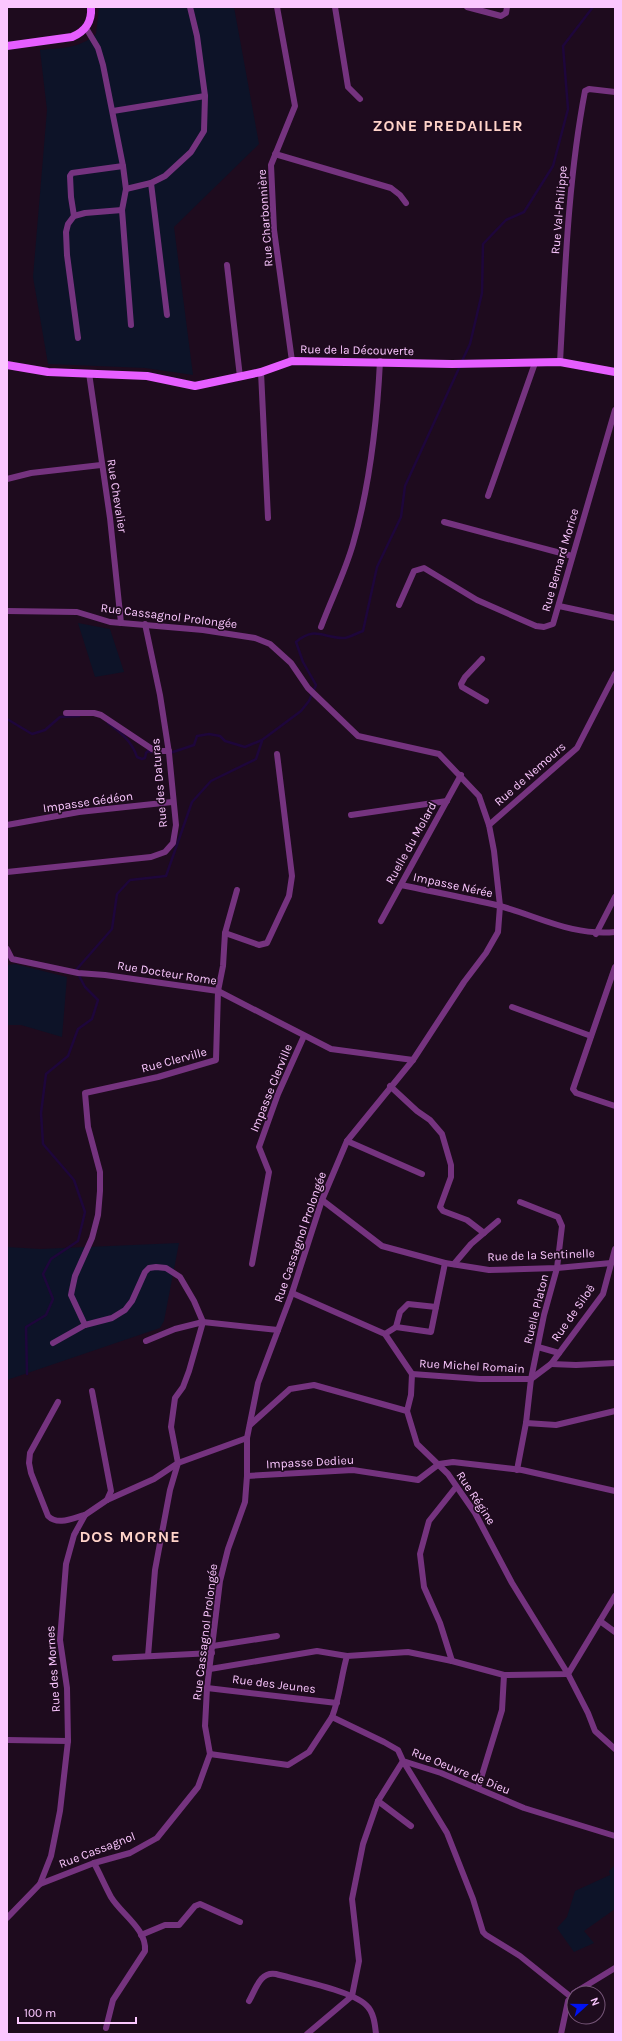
<svg xmlns="http://www.w3.org/2000/svg" width="622" height="2041" font-family="Karla,sans-serif">
  <style>
    .green { fill: #0d1328 }
    .lines { fill: none; stroke-linecap: round; stroke-linejoin: round }
    .stream { stroke: #1e063b; stroke-width: 2.5 }
    .street { stroke: #75337f; stroke-width: 6 }
    .secondary { stroke: #e65eff; stroke-width: 8 }
    .labels { text-anchor: middle; dominant-baseline: central; stroke-width: 3.5; stroke-linejoin: round; paint-order: stroke }
    .street-label { font-size: 12px; fill: #fbc7ff; stroke: #1e0b1e }
    .district-label { font-size: 16px; font-weight: bold; letter-spacing: 1px; fill: #ffd3c9; stroke: #1e0b1e }
  </style>
  <rect width="100%" height="100%" fill="#1e0b1e"/>
  <!-- green -->
  <g class="green">
    <path d="M99,7H234L259,144L174,227L193,375L145,368L48,364L33,277L47,110L40,50C60,48 79,49 96,34Z"/>
    <path d="M78,623L110,629L124,672L95,677Z"/>
    <path d="M15,964L67,977L62,1037L21,1025H7V965Z"/>
    <path d="M179,1243L164,1321L160,1328L7,1380V1247L40,1249Z"/>
    <path d="M615,1865V1909L584,1931L594,1943L574,1952L557,1928L567,1917L575,1891L610,1875L609,1871Z"/>
  </g>
  <g class="lines">
    <!-- stream -->
    <g class="stream">
      <path d="M462,361L470,344L482,293L483,244L506,220L524,212L553,166L568,109L563,46L593,7"/>
      <path d="M7,719L32,734L45,730L60,717L79,716"/>
      <path d="M108,723C120,732 132,741 137,757L142,759L145,758L146,753L148,751L151,752"/>
      <path d="M170,753L194,745L197,736L209,734L220,736L225,741L245,747L262,740L301,711L309,701L316,685L303,662L296,642C315,625 324,639 345,638C350,637 357,633 363,631L377,567L401,517L405,486L460,366"/>
      <path d="M27,1374L26,1327L46,1315L53,1299L43,1274L51,1259L78,1241L85,1212L74,1180L43,1144L41,1113L46,1074L68,1056L78,1029L92,1019L98,1000L85,987L76,970L112,929L117,894L130,880L166,876L192,802L211,781L256,759L262,741"/>
    </g>
    <!-- street -->
    <g class="street">
      <path d="M277,7L295,106L271,165L274,230L292,361"/>
      <path d="M335,7L348,87L360,99"/>
      <path d="M467,7L501,16L506,13L507,7"/>
      <path d="M86,28L98,48L103,65L123,166L126,189L122,210L131,325"/>
      <path d="M113,111L205,96"/>
      <path d="M275,154L391,188L400,195L406,203"/>
      <path d="M151,183L167,315"/>
      <path d="M126,189L151,183L165,176L191,152L204,131L205,96L197,36L190,7"/>
      <path d="M74,216L71,197L70,176L72,173L123,166"/>
      <path d="M227,265L240,377"/>
      <path d="M78,338L67,255L66,232L68,224L74,216L85,213L122,210"/>
      <path d="M560,362C565,271 568,180 585,91L589,89L615,92"/>
      <path d="M261,372L268,518"/>
      <path d="M89,373L110,518L121,623"/>
      <path d="M7,479L31,473L101,465"/>
      <path d="M488,496L535,363"/>
      <path d="M444,522L572,556"/>
      <path d="M399,605L414,571L424,568L477,600L536,626L544,627L553,624L615,410"/>
      <path d="M559,606L615,618"/>
      <path d="M7,611L77,612L110,622L203,630L255,638L270,644L291,663L308,688L358,736L439,754L479,796L489,825L494,851L500,906L498,932L486,953L464,982L413,1060L347,1141L322,1200L292,1293L258,1383L247,1438V1476L245,1502L228,1549L220,1581L207,1688L205,1726L210,1754"/>
      <path d="M321,627C331,600 345,572 353,544C370,485 377,422 380,361"/>
      <path d="M482,659L465,677L461,684L462,687L486,701"/>
      <path d="M66,713H94L101,715L152,749L159,751H169"/>
      <path d="M351,815L447,801"/>
      <path d="M7,825L79,812L172,802"/>
      <path d="M489,825L577,748L615,674"/>
      <path d="M7,872L151,857L165,852L173,843L176,825L169,753L160,695L145,624"/>
      <path d="M401,885C434,892 467,898 500,906C540,917 572,936 615,932"/>
      <path d="M381,921L461,775"/>
      <path d="M225,933L259,945L267,943L289,896L292,876L277,754"/>
      <path d="M596,934L615,897"/>
      <path d="M7,949L12,959L78,973L105,975L218,991L331,1049L413,1060"/>
      <path d="M615,967L573,1089L576,1093L615,1106"/>
      <path d="M512,1007L591,1036"/>
      <path d="M390,1086L417,1111L430,1120L442,1134L451,1165V1177L440,1207L443,1211L467,1220L484,1233"/>
      <path d="M347,1141L422,1174"/>
      <path d="M322,1200L382,1246L445,1263L489,1270L557,1268L611,1263"/>
      <path d="M252,1264L269,1172L259,1147L278,1094L304,1036"/>
      <path d="M454,1264L471,1244L498,1221"/>
      <path d="M292,1293L385,1334L412,1374L411,1395L407,1411"/>
      <path d="M85,1325L71,1295L72,1290L75,1276L92,1238L98,1215L100,1191V1172L88,1127L85,1093L158,1077L216,1060L218,991L223,966L225,933L237,890"/>
      <path d="M396,1327L400,1312L408,1304L436,1307"/>
      <path d="M385,1334L396,1327L431,1332L445,1263"/>
      <path d="M146,1341L175,1329L203,1322L278,1330"/>
      <path d="M53,1343L85,1325L112,1318L125,1310L132,1301L145,1272L149,1268L156,1267L166,1268L180,1277L194,1301L203,1322L189,1371L183,1387L175,1398L171,1427L178,1463L170,1490L155,1570L148,1656"/>
      <path d="M538,1347L559,1353"/>
      <path d="M551,1364L576,1365L615,1363"/>
      <path d="M412,1374L480,1379H531"/>
      <path d="M531,1379L551,1364L603,1294L615,1249"/>
      <path d="M92,1391L111,1491L107,1500"/>
      <path d="M58,1402L30,1453L29,1463L31,1473L48,1516C58,1526 73,1518 85,1515"/>
      <path d="M526,1423L556,1425L615,1411"/>
      <path d="M250,1425L290,1389L314,1385L407,1411L417,1444L448,1474L475,1513L512,1583L568,1674L588,1713L595,1731L615,1749"/>
      <path d="M517,1470L526,1423L531,1379L544,1315L557,1268L562,1226L558,1217L520,1202"/>
      <path d="M247,1476L353,1470L418,1480L439,1464L453,1462L522,1470L615,1491"/>
      <path d="M600,1621L615,1632"/>
      <path d="M213,1646L277,1636"/>
      <path d="M115,1658L212,1653"/>
      <path d="M452,1661L440,1623L424,1587L420,1554L429,1521L456,1487"/>
      <path d="M210,1669L317,1651L347,1656"/>
      <path d="M207,1688L337,1703"/>
      <path d="M332,1717C340,1697 341,1676 347,1656L408,1652L452,1661L504,1675L568,1674L615,1596"/>
      <path d="M7,1740L68,1741"/>
      <path d="M210,1754L288,1765L309,1752L332,1717L384,1742L398,1750L403,1761L441,1773L524,1808L615,1836"/>
      <path d="M478,1788L502,1710L504,1675"/>
      <path d="M378,1801L411,1826"/>
      <path d="M94,1863C100,1874 105,1886 111,1897C121,1914 147,1929 145,1951L113,2000L106,2028"/>
      <path d="M40,1884L51,1856L60,1811L68,1741L67,1688L60,1640L66,1564L74,1535L85,1515L107,1500L154,1479L178,1463L247,1438"/>
      <path d="M7,1918L40,1884L94,1863L130,1853L157,1838L198,1787L210,1754"/>
      <path d="M141,1935L165,1925H179L195,1906L200,1904L240,1922"/>
      <path d="M574,1993L615,1968"/>
      <path d="M249,2001C256,1989 260,1971 276,1974C298,1980 352,1991 366,2005C374,2012 375,2025 376,2034"/>
      <path d="M307,2034L352,1996L359,1961L352,1899L363,1844L378,1801L403,1761L447,1833L473,1899L483,1932L486,1935L520,1956L571,1997"/>
      <path d="M561,2034L568,2001L573,1995"/>
    </g>
    <!-- secondary -->
    <g class="secondary">
      <path d="M7,46L72,37C86,31 92,22 91,7"/>
      <path d="M7,365L48,372L147,376L195,386L261,372L292,361L452,364L560,362L615,372"/>
    </g>
  </g>
  <g class="labels">
    <!-- street labels -->
    <g class="street-label">
      <text transform="translate(559 210) rotate(-85)">Rue Val-Philippe</text>
      <text transform="translate(265 218) rotate(-94)">Rue Charbonnière</text>
      <text transform="translate(357 350) rotate(1)">Rue de la Découverte</text>
      <text transform="translate(117 496) rotate(81)">Rue Chevalier</text>
      <text transform="translate(560 560) rotate(-74)">Rue Bernard Morice</text>
      <text transform="translate(169 616) rotate(7)">Rue Cassagnol Prolongée</text>
      <text transform="translate(530 774) rotate(-41)">Rue de Nemours</text>
      <text transform="translate(159 783) rotate(-95)">Rue des Daturas</text>
      <text transform="translate(88 802) rotate(-8)">Impasse Gédéon</text>
      <text transform="translate(411 843) rotate(-61)">Ruelle du Molard</text>
      <text transform="translate(453 885) rotate(12)">Impasse Nérée</text>
      <text transform="translate(167 973) rotate(9)">Rue Docteur Rome</text>
      <text transform="translate(174 1060) rotate(-15)">Rue Clerville</text>
      <text transform="translate(271 1088) rotate(-68)">Impasse Clerville</text>
      <text transform="translate(300 1237) rotate(-71)">Rue Cassagnol Prolongée</text>
      <text transform="translate(541 1255) rotate(-2)">Rue de la Sentinelle</text>
      <text transform="translate(536 1309) rotate(-76)">Ruelle Platon</text>
      <text transform="translate(573 1313) rotate(-55)">Rue de Siloë</text>
      <text transform="translate(472 1366) rotate(3)">Rue Michel Romain</text>
      <text transform="translate(310 1462) rotate(-3)">Impasse Dedieu</text>
      <text transform="translate(476 1498) rotate(57)">Rue Régine</text>
      <text transform="translate(205 1632) rotate(-83)">Rue Cassagnol Prolongée</text>
      <text transform="translate(53 1669) rotate(-94)">Rue des Mornes</text>
      <text transform="translate(274 1684) rotate(7)">Rue des Jeunes</text>
      <text transform="translate(461 1771) rotate(22)">Rue Oeuvre de Dieu</text>
      <text transform="translate(97 1850) rotate(-21)">Rue Cassagnol</text>
    </g>
    <!-- district labels -->
    <g class="district-label">
      <text x="448" y="125">ZONE PREDAILLER</text>
      <text x="130" y="1536">DOS MORNE</text>
    </g>
  </g>
  <!-- border -->
  <rect width="622" height="2041" fill="none" stroke="#fbc7ff" stroke-width="16"/>
  <!-- north arrow -->
  <g transform="translate(586 2005) rotate(69)"><circle r="19" fill="#1e0b1e" stroke="#765678"/>
  <path d="M0-3L7 15L0 10L-7 15Z" fill="#0013f2"/>
  <text y="-6" font-size="11" font-weight="bold" text-anchor="middle" fill="#fbc7ff">N</text>
  </g>
  <!-- scale -->
  <path d="M18 2017v6h118v-6" fill="none" stroke="#fbc7ff" stroke-width="2"/>
  <text x="24" y="2017" font-size="12" fill="#fbc7ff" stroke="#1e0b1e" stroke-width="3" paint-order="stroke">100 m</text>
</svg>
